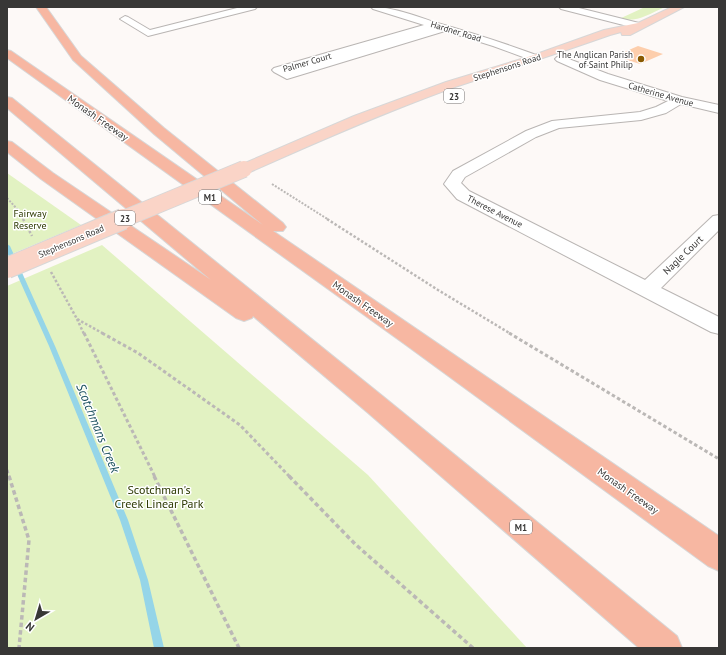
<svg xmlns="http://www.w3.org/2000/svg" width="726" height="655" font-family="'PT Sans',sans-serif">
  <style>
    .green { fill: #e2f2c2 }
    .lines { fill: none; stroke-linecap: round; stroke-linejoin: round }
    .stream { fill: #95d5e8; fill-rule: evenodd }
    .building { fill: #fdceac }
    .minor-casing { stroke: #b9b5b3; stroke-width: 2 }
    .major-casing { stroke: #d7d7d7; stroke-width: 2 }
    .highway-casing { stroke: #d7d7d7; stroke-width: 2 }
    .path-far3 { stroke: #bbb8b6; stroke-width: 2; stroke-dasharray: 2 1.5; stroke-linecap: butt }
    .path-far2 { stroke: #bbb8b6; stroke-width: 2.5; stroke-dasharray: 2.5 2; stroke-linecap: butt }
    .path-far1 { stroke: #bbb8b6; stroke-width: 3; stroke-dasharray: 3.5 2.5; stroke-linecap: butt }
    .path { stroke: #bbb8b6; stroke-width: 3.5; stroke-dasharray: 4.5 3; stroke-linecap: butt }
    .minor { fill: #fff; fill-rule: evenodd }
    .major { fill: #fad4c7; fill-rule: evenodd }
    .highway { fill: #f7b7a2; fill-rule: evenodd }
    .major-bridge-far1-casing { stroke: #d7d7d7; stroke-width: 18; stroke-linecap: butt }
    .major-bridge-casing { stroke: #d7d7d7; stroke-width: 22; stroke-linecap: butt }
    .major-bridge-far1 { stroke: #fad4c7; stroke-width: 16 }
    .major-bridge { stroke: #fad4c7; stroke-width: 20 }
    .poi-dot { fill: #895900; stroke: #fff; stroke-width: 1.5 }
    .labels { text-anchor: middle; dominant-baseline: central; stroke-width: 3; stroke-linejoin: round; paint-order: stroke }
    .far-street-label { font-size: 9px; fill: #383736; stroke: #fff }
    .far-poi-label { font-size: 9px; fill: #383736; stroke: #fff; text-anchor: end }
    .shield { fill: #fff; stroke: #747372; stroke-width: 1 }
    .shield-label { font-size: 9px; font-weight: bold; fill: #383736 }
    .street-label { font-size: 10px; fill: #383736; stroke: #fff }
    .park-label { font-size: 10px; fill: #2c3900; stroke: #fff }
    .near-park-label { font-size: 12px; fill: #2c3900; stroke: #fff }
    .near-water-label { font-size: 13px; font-style: italic; fill: #184e5c; stroke: #fff }
  </style>
  <rect width="100%" height="100%" fill="#fdf9f7"/>
  <!-- green -->
  <g class="green">
    <path d="M645,7H665C647,15 639,22 619,19Z"/>
    <path d="M7,173L81,225L7,256Z"/>
    <path d="M102,245L368,475L527,648H7V286Z"/>
  </g>
  <g class="lines">
    <!-- stream -->
    <path class="stream" d="M7,244L10,246L55,346L128,520L148,580L164,648H154L140,580L120,520L49,346L7,252Z"/>
  </g>
  <!-- building -->
  <path class="building" d="M638,46L663,54L640,64L615,56Z"/>
  <g class="lines">
    <!-- minor casing -->
    <g class="minor-casing">
      <g id="minor">
        <path d="M241,7H257L255,9L148,36L120,19L125,16L128,17L150,30Z"/>
        <path d="M371,7C393,7 413,15 434,22C469,32 504,43 539,56L541,58L539,60H531L493,46L445,31L287,79L274,72L272,70L274,68L424,25L373,9Z"/>
        <path d="M559,7H575L643,24L644,26L639,29L561,9Z"/>
        <path d="M561,56L608,74L682,97L719,105V113L681,104L666,113L641,120L559,128L536,137L465,177L461,183L469,191L645,280L713,216L719,215V230L661,288L719,317V334L711,332L457,199L444,184L453,171L526,131L552,121L640,112L656,107L668,101L600,80L557,61L555,59L557,57Z"/>
      </g>
    </g>
    <!-- major casing -->
    <g class="major-casing">
      <path id="major" d="M672,7H684L630,35H622L621,32L610,35C559,53 507,70 455,87C385,112 317,142 250,172L244,174L238,172L236,169L238,166L354,116L446,82L531,56L604,30L638,23Z"/>
    </g>
    <!-- highway casing -->
    <g class="highway-casing">
      <g id="highway">
        <path d="M36,7H46L81,56L164,128L283,223L286,227L283,231H273L719,536V571L708,566L406,345L7,58V50L11,51L263,225L154,134L73,60Z"/>
        <path d="M7,97L12,98L385,398L677,636L682,648H639L367,412L253,316L252,318L244,321L236,318L41,179L7,152V141L12,142L53,173L211,280L7,108Z"/>
      </g>
    </g>
    <!-- path-far3 -->
    <g class="path-far3">
      <path d="M272,184L329,220"/>
      <path d="M7,198L18,210L24,220"/>
    </g>
    <!-- path-far2 -->
    <g class="path-far2">
      <path d="M23,219L32,236"/>
      <path d="M327,219L438,290L511,334"/>
      <path d="M51,272L77,319L104,334"/>
      <path d="M77,319L84,334"/>
    </g>
    <!-- path-far1 -->
    <g class="path-far1">
      <path d="M84,333L155,477"/>
      <path d="M102,333L138,353L240,425L290,477"/>
      <path d="M509,333L719,459"/>
      <path d="M7,470L9,477"/>
    </g>
    <!-- path -->
    <g class="path">
      <path d="M9,476L29,540L19,648"/>
      <path d="M154,476L239,648"/>
      <path d="M289,476L355,544L473,648"/>
    </g>
    <!-- minor -->
    <use href="#minor" class="minor"/>
    <!-- major -->
    <use href="#major" class="major"/>
    <!-- highway -->
    <use href="#highway" class="highway"/>
    <!-- major-bridge-far1 casing -->
    <g class="major-bridge-far1-casing">
      <path id="major-bridge-far1" d="M121,220L244,169"/>
    </g>
    <!-- major-bridge casing -->
    <g class="major-bridge-casing">
      <path id="major-bridge" d="M7,268L123,219"/>
    </g>
    <!-- major-bridge-far1 -->
    <use href="#major-bridge-far1" class="major-bridge-far1"/>
    <!-- major-bridge -->
    <use href="#major-bridge" class="major-bridge"/>
  </g>
  <!-- markers -->
  <circle class="poi-dot" cx="641" cy="59" r="4"/>
  <g class="labels">
    <!-- far-street labels -->
    <g class="far-street-label">
      <text transform="translate(456 31) rotate(17)">Hardner Road</text>
      <text transform="translate(307 62) rotate(-16)">Palmer Court</text>
      <text transform="translate(507 67) rotate(-18)">Stephensons Road</text>
      <text transform="translate(661 94) rotate(16)">Catherine Avenue</text>
      <text transform="translate(495 211) rotate(27)">Therese Avenue</text>
      <text transform="translate(71 241) rotate(-23)">Stephensons Road</text>
    </g>
    <!-- far-poi labels -->
    <g class="far-poi-label">
      <text x="633" y="54">The Anglican Parish<tspan x="633" dy="10">of Saint Philip</tspan></text>
    </g>
    <!-- shield labels -->
    <g class="shield">
      <rect x="444" y="89" width="20" height="14" rx="3"/>
      <rect x="199" y="190" width="22" height="14" rx="3"/>
      <rect x="115" y="211" width="20" height="14" rx="3"/>
      <rect x="510" y="520" width="22" height="14" rx="3"/>
    </g>
    <g class="shield-label">
      <text x="454" y="96">23</text>
      <text x="210" y="197">M1</text>
      <text x="125" y="218">23</text>
      <text x="521" y="527">M1</text>
    </g>
    <!-- street labels -->
    <g class="street-label">
      <text transform="translate(98 118) rotate(35)">Monash Freeway</text>
      <text transform="translate(683 255) rotate(-44)">Nagle Court</text>
      <text transform="translate(363 304) rotate(35)">Monash Freeway</text>
      <text transform="translate(628 491) rotate(35)">Monash Freeway</text>
    </g>
    <!-- park labels -->
    <g class="park-label">
      <text x="30" y="213">Fairway<tspan x="30" dy="12">Reserve</tspan></text>
    </g>
    <!-- near-park labels -->
    <g class="near-park-label">
      <text x="159" y="489">Scotchman's<tspan x="159" dy="14">Creek Linear Park</tspan></text>
    </g>
    <!-- near-water labels -->
    <g class="near-water-label">
      <text transform="translate(98 428) rotate(68)">Scotchmans Creek</text>
    </g>
  </g>
  <!-- border -->
  <rect width="726" height="655" fill="none" stroke="#383736" stroke-width="16"/>
  <!-- north arrow -->
  <g transform="translate(36 619) rotate(218)" stroke="#ffffff" stroke-width="3" paint-order="stroke">
  <path d="M0-3L7 15L0 10L-7 15Z" fill="#383736"/>
  <text y="-6" font-size="11" font-weight="bold" text-anchor="middle" fill="#383736">N</text>
  </g>
</svg>
